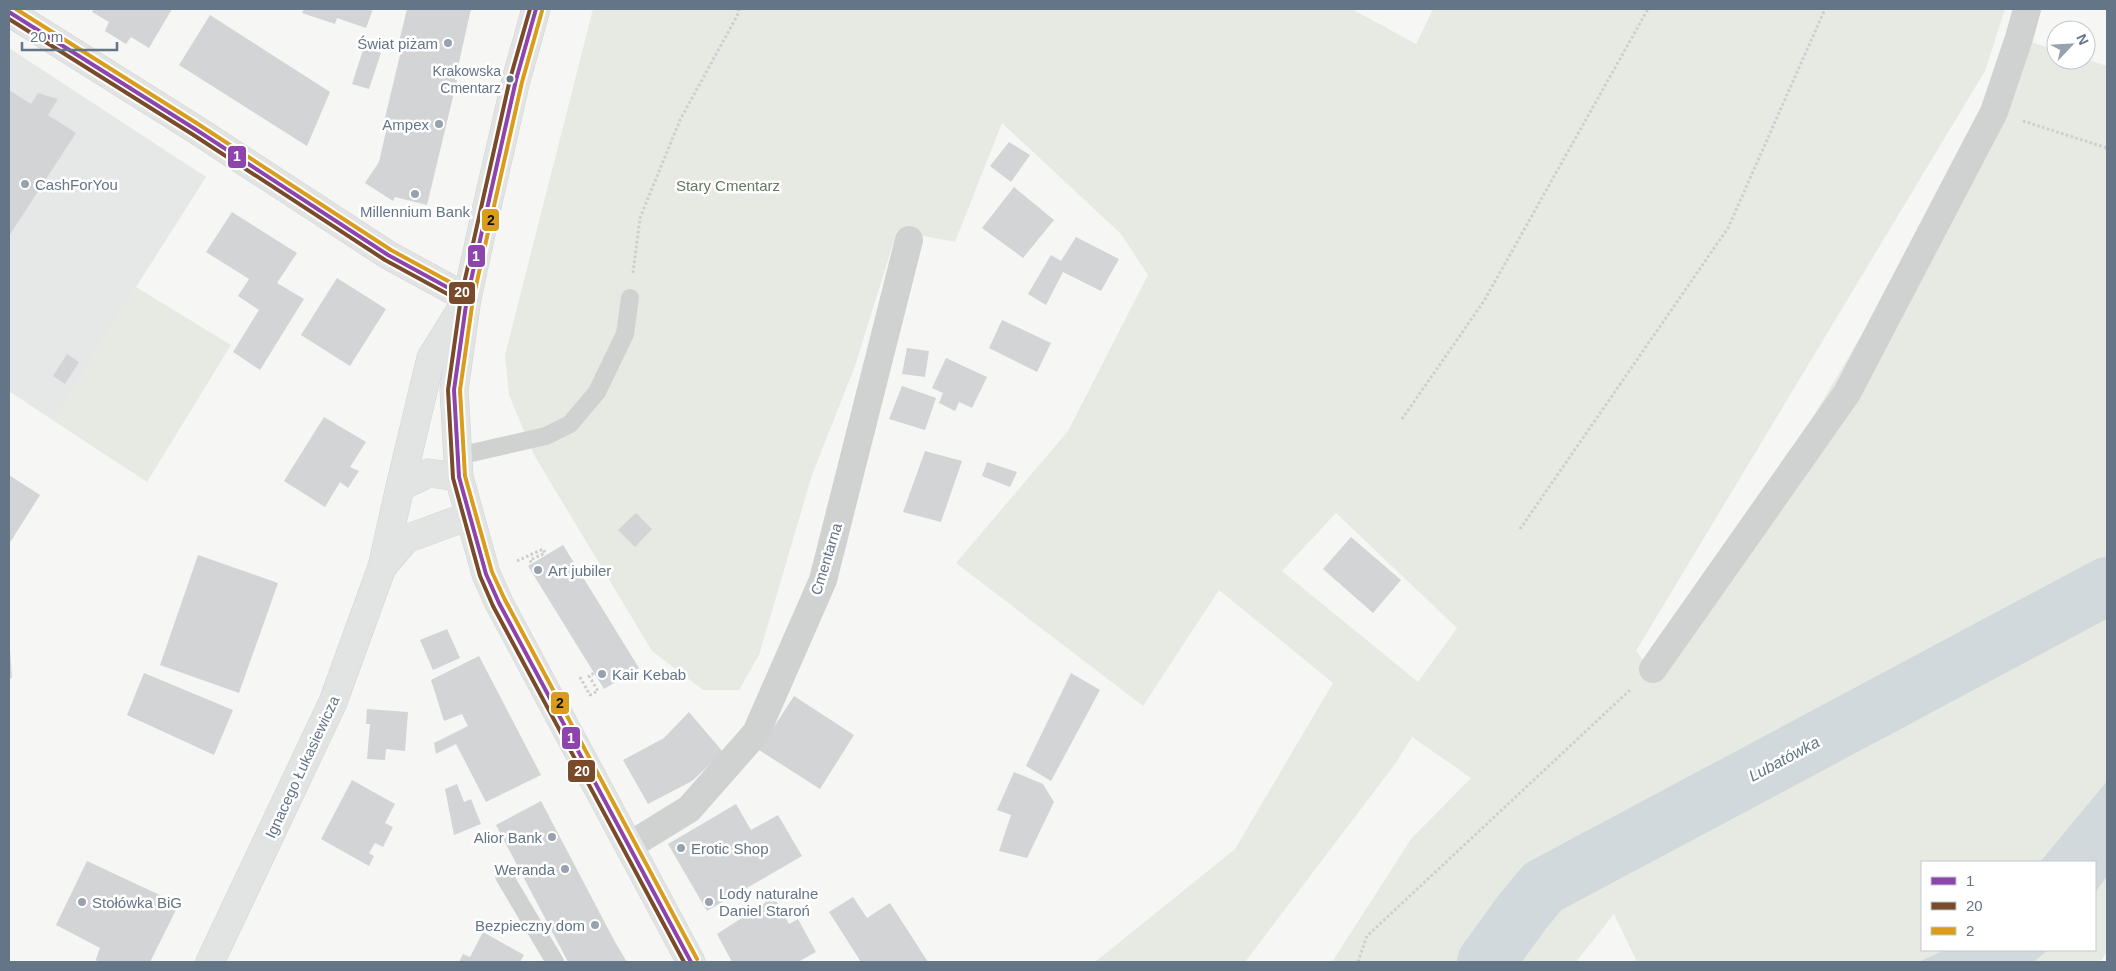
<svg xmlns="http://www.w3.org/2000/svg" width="2116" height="971" font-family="Arial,sans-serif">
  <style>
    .built { fill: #e6e8e7 }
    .green { fill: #e6eae3; fill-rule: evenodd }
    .water { fill: #d2d9dc }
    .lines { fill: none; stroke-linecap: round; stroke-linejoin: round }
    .river { stroke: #d2d9dc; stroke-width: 58 }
    .building { fill: #d2d4d5 }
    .secondary-casing { stroke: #d1d4d5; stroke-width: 29 }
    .path { stroke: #cdcecf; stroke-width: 3; stroke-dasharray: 2.5 2.5; stroke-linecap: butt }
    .lane { stroke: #d0d2d2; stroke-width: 18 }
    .street { stroke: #d0d2d2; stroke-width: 28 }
    .secondary { stroke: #e2e3e3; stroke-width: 28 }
    .bus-1-casing { stroke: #fff; stroke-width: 8 }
    .bus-2-casing { stroke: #fff; stroke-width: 8 }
    .bus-3-casing { stroke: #fff; stroke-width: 8 }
    .bus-1 { stroke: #8e44ad; stroke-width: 4 }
    .bus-2 { stroke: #7a4b2a; stroke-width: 4 }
    .bus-3 { stroke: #da9c1b; stroke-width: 4 }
    .poi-dot { fill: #97a2ae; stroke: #fff; stroke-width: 2 }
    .bus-dot { fill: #647587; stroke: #fff; stroke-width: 2 }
    .labels { text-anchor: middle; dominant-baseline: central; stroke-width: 5; stroke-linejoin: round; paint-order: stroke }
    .bus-label { font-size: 14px; fill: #647587; stroke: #fff; text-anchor: end }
    .poi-label { font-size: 15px; fill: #647587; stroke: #fff; text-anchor: start }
    .park-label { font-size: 15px; fill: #637960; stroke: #fff }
    .street-label { font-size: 15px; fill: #647587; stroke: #fff }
    .water-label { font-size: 16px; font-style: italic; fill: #607783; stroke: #fff }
    .line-badge { stroke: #fff; stroke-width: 2 }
    .badge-label { font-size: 14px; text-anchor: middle; font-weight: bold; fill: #fff }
    .pale-badge-label { font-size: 14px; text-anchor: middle; font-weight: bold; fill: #111 }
  </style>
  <rect width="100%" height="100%" fill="#f6f7f5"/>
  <!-- built -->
  <path class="built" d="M9,48L206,177L136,287L54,421L9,391Z"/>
  <!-- green -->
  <g class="green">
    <path d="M593,9H1352L1416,44L1433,9H2005L1985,71L1636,651L1658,678L1994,112L2019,38L2056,50V60L2086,59L2107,66V781L2040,862H1922V950H1945L1918,962H1637L1614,914L1576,962H1332L1411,839L1471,778L1412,737L1395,764L1245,962H1095L1235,849L1333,683L1219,590L1143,706L956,563L1068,431L1148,275L1121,234L1002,123L955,242L897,231L855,366L812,475L759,655L739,690H703L652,651L534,455L509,395L505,355ZM1336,513L1457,628L1418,682L1282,571Z"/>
    <path d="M136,287L231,345L147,482L54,421Z"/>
    <path d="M2107,876V952L2100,962H2034L2048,950H2095V893Z"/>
  </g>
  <!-- water -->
  <g class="water">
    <path d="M2107,781V876L2095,893V862H2040Z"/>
    <path d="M1945,950H2048L2034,962H1918Z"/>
  </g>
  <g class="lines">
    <!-- river -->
    <path class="river" d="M1486,962L1523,911L1543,887L2107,586"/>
  </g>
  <!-- building -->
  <g class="building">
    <path d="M94,9H172L149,48L131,37L126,44L105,31L109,22L92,12Z"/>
    <path d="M304,9H373L366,28L337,18L335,24L302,13Z"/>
    <path d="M407,9H471L455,80H457L427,205L395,197L393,201L365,183L379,162L387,127L383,126L401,51L397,50Z"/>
    <path d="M210,15L330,92L307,146L179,65Z"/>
    <path d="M364,47L381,53L369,89L352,84Z"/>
    <path d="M9,90L31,104L38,93L58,99L48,115L76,133L9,236Z"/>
    <path d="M1009,142L1030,155L1011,182L990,166Z"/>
    <path d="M1014,187L1054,220L1023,258L982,228Z"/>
    <path d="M232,212L297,253L277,283L304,299L260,370L233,352L259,310L238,296L249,279L206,252Z"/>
    <path d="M1076,237L1119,259L1101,291L1063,272L1046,305L1028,294L1051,255L1061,261Z"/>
    <path d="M337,278L386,309L350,366L301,335Z"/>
    <path d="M1002,320L1051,343L1037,372L989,348Z"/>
    <path d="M907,348L929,351L925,377L902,374Z"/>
    <path d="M67,354L79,362L65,384L53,376Z"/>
    <path d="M946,358L987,377L972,408L959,402L955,411L939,403L943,393L932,388Z"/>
    <path d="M902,386L936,398L925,430L889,419Z"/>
    <path d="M324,417L366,442L350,467L359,471L348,488L340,482L325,507L284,481Z"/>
    <path d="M925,451L962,461L941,522L903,512Z"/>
    <path d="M987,462L1017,472L1010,487L982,476Z"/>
    <path d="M9,475L40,495L9,544Z"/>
    <path d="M636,513L652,529L635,547L618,530Z"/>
    <path d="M1351,537L1401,580L1373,613L1323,569Z"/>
    <path d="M563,545L639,668L604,689L528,566Z"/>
    <path d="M198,555L278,583L239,693L160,665Z"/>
    <path d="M447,629L460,658L433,670L420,640Z"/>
    <path d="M9,649H10L12,678H9Z"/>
    <path d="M479,656L541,775L486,802L456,744L436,754L434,743L468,726L462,714L444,721L431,680Z"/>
    <path d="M144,673L233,710L214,755L127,715Z"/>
    <path d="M1071,673L1100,690L1051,781L1026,766Z"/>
    <path d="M794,696L854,735L820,789L759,750Z"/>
    <path d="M367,709L408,712L405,751L386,749L385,760L367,759L370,724H366Z"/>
    <path d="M689,712L723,752L692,781L648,804L623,760L664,738Z"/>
    <path d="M1014,772L1043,784L1054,802L1027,858L999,851L1011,815L997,810Z"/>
    <path d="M352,780L395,804L385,823L393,827L383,847L375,843L369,853L374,856L369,866L321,839Z"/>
    <path d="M457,784L464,802L471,799L481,824L454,835L445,789Z"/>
    <path d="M541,801L615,942L627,962H568L496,825Z"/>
    <path d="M736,804L751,830L778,815L802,856L707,911L668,844Z"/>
    <path d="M87,861L179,904L150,962H97L96,959L100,948L56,925Z"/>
    <path d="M774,897L789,924L798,919L816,952L798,962H732L717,934Z"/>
    <path d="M853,897L867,918L890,903L928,962H861L829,912Z"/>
    <path d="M483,932L524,955L520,962H459L463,954L470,957Z"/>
  </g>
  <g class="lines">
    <!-- secondary casing -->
    <g class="secondary-casing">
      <g id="secondary">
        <path d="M536,9L516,80L486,211L467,298L454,390L459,477L486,574L499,603L691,962"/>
        <path d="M9,12L195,129L388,255L467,298"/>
        <path d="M400,487L431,358L462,308"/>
        <path d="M383,566L406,539L469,516"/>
        <path d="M210,962L333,702L382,567L400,487L429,473L459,477"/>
      </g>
    </g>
    <!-- path -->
    <g class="path">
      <path d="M2023,121L2107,148"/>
      <path d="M633,273L640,218L680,120L737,16L739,9"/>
      <path d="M1402,419L1484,301L1648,9"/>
      <path d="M1520,529L1728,228L1825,9"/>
      <path d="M517,561L543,549L545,553L530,560L532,564"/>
      <path d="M580,677L590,695L598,691L589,676L594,673"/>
      <path d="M1358,962L1367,936L1631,689"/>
    </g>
    <!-- lane -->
    <g class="lane">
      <path d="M458,456L546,436L570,424L597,392L625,334L630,298"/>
      <path d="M504,876L555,962"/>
    </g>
    <!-- street -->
    <g class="street">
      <path d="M1653,669L1847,393L1994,112L2019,38L2027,9"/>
      <path d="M629,846L689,809L756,733L823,580L909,240"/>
    </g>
    <!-- secondary -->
    <use href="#secondary" class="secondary"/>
    <!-- bus-1 casing -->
    <g class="bus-1-casing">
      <g id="bus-1">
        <path d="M536,9L516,80L467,298L454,390L459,477L486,574L499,603L691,962"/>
        <path d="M9,12L195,129L388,255L467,298"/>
      </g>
    </g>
    <!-- bus-2 casing -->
    <g class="bus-2-casing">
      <g id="bus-2">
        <path d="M530,9L510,79L461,297L448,390L453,478L480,576L493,606L684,962"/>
        <path d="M9,19L192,134L385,260L464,303"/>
      </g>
    </g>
    <!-- bus-3 casing -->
    <g class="bus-3-casing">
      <g id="bus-3">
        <path d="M16,9L198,124L391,250L470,293"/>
        <path d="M542,11L522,82L473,299L460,390L465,476L492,572L505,600L697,959"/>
      </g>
    </g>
    <!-- bus-1 -->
    <use href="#bus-1" class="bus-1"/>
    <!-- bus-2 -->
    <use href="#bus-2" class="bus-2"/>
    <!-- bus-3 -->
    <use href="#bus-3" class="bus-3"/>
  </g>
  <!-- markers -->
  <g class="poi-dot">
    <circle cx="448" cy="43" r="5"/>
    <circle cx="439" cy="124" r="5"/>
    <circle cx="25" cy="184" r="5"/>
    <circle cx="415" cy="194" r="5"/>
    <circle cx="538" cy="570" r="5"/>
    <circle cx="602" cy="674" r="5"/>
    <circle cx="552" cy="837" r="5"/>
    <circle cx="681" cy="848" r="5"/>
    <circle cx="565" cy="869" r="5"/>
    <circle cx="82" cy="902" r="5"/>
    <circle cx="709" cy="902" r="5"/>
    <circle cx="595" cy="925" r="5"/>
  </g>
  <circle class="bus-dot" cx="510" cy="79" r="4.5"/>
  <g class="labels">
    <!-- bus labels -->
    <g class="bus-label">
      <text x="501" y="71">Krakowska<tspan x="501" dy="17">Cmentarz</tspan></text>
    </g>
    <!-- poi labels -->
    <g class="poi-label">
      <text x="438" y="43" text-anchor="end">Świat piżam</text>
      <text x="429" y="124" text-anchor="end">Ampex</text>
      <text x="35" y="184">CashForYou</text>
      <text x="415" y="211" text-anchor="middle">Millennium Bank</text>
      <text x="548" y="570">Art jubiler</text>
      <text x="612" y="674">Kair Kebab</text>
      <text x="542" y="837" text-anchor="end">Alior Bank</text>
      <text x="691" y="848">Erotic Shop</text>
      <text x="555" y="869" text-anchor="end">Weranda</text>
      <text x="719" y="893">Lody naturalne<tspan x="719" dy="17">Daniel Staroń</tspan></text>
      <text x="92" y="902">Stołówka BiG</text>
      <text x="585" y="925" text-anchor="end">Bezpieczny dom</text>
    </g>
    <!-- park labels -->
    <g class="park-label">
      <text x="728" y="185">Stary Cmentarz</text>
    </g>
    <!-- street labels -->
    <g class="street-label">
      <text transform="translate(826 559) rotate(-73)">Cmentarna</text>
      <text transform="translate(302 767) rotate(-65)">Ignacego Łukasiewicza</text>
    </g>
    <!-- water labels -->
    <g class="water-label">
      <text transform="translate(1784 759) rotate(-28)">Lubatówka</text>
    </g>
  </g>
  <g class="line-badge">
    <rect x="227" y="145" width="20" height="24" rx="5" fill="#8e44ad"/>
    <rect x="481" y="208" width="19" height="24" rx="5" fill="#da9c1b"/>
    <rect x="467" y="244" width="19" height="24" rx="5" fill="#8e44ad"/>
    <rect x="448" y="281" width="28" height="24" rx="5" fill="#7a4b2a"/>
    <rect x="550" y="691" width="20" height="24" rx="5" fill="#da9c1b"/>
    <rect x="561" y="726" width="20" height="24" rx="5" fill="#8e44ad"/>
    <rect x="567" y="759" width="29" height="24" rx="5" fill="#7a4b2a"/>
  </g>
  <g class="badge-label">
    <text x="237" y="161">1</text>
    <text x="476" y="261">1</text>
    <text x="462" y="297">20</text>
    <text x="571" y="743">1</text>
    <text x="582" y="776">20</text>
  </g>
  <g class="pale-badge-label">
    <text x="491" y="225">2</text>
    <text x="560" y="708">2</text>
  </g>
  <!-- border -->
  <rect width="2116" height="971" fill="none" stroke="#647587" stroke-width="20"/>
  <!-- legend -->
  <rect x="1921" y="861" width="175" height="90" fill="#ffffff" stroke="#c1c8cf"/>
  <rect x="1931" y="877" width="25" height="8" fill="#8e44ad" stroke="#c1c8cf"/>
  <text x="1966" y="886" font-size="15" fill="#647587">1</text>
  <rect x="1931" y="902" width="25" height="8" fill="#7a4b2a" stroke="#c1c8cf"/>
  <text x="1966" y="911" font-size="15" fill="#647587">20</text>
  <rect x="1931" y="927" width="25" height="8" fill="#da9c1b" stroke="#c1c8cf"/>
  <text x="1966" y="936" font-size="15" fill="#647587">2</text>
  <!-- north arrow -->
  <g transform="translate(2071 45) rotate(65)"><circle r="24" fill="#ffffff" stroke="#c1c8cf"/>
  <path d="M0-4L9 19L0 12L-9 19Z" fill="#97a2ae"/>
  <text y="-8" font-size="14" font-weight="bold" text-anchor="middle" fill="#647587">N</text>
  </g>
  <!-- scale -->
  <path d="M22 42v8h95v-8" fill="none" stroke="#647587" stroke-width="2.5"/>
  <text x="30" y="42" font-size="15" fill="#647587" stroke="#ffffff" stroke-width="4" paint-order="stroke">20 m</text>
</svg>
